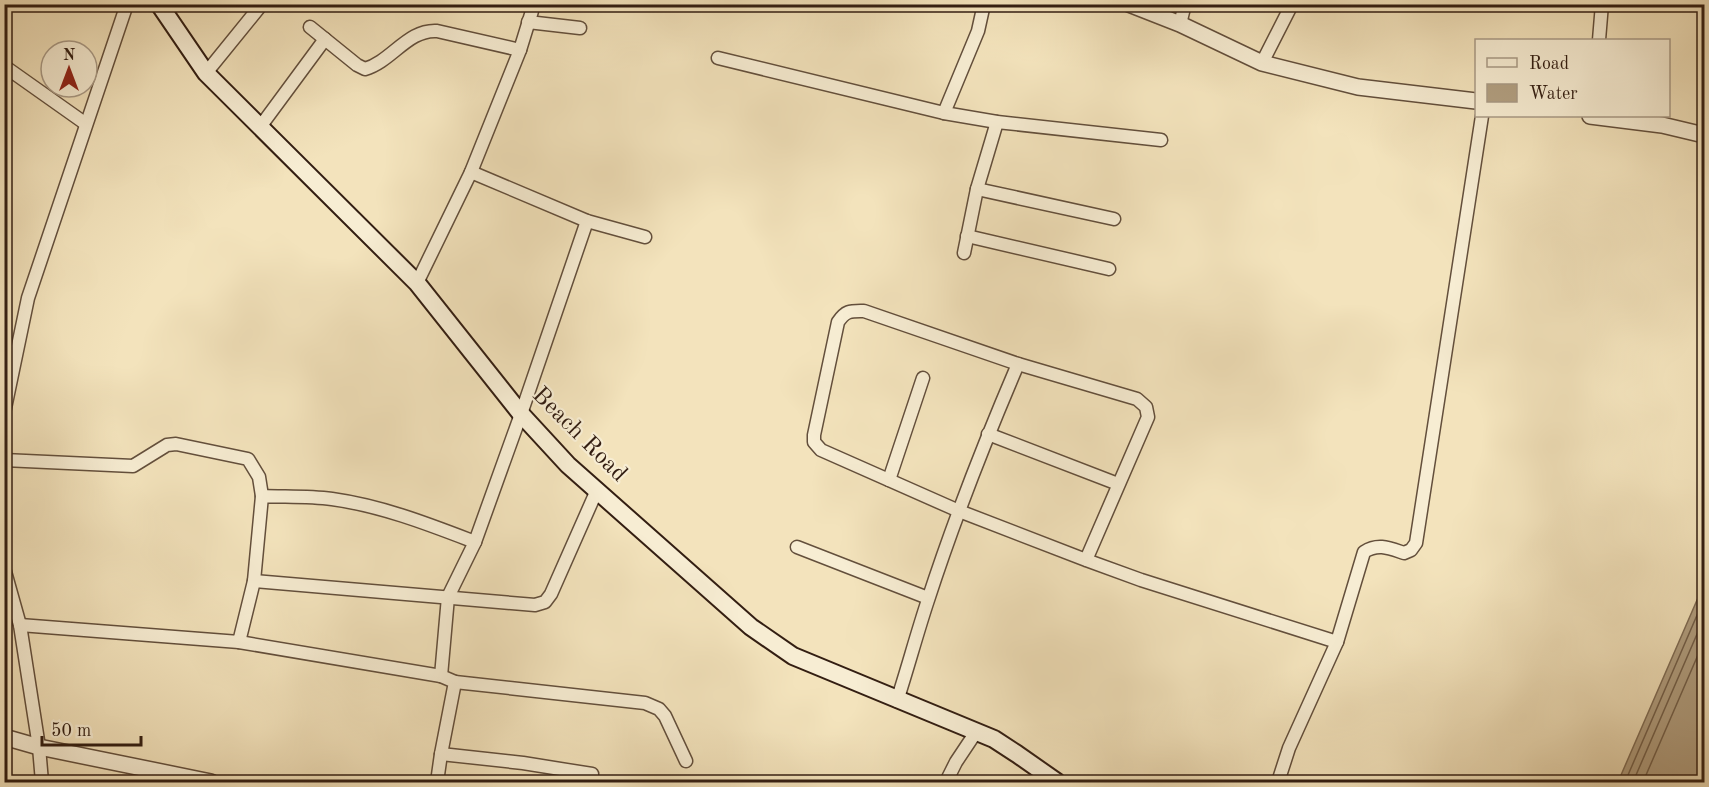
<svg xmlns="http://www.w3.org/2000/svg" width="1709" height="787" font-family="'Old Standard TT',serif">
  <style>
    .water { fill: #b2a082; stroke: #7f6c55; stroke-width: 1.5 }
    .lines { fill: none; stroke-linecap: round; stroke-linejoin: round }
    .shore { stroke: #725f4a; stroke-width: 1.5 }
    .minor-casing { stroke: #634f3c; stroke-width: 15 }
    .tertiary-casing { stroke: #634f3c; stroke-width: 18 }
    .secondary-casing { stroke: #331e12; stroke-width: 20 }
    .minor { stroke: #f7edd3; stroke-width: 12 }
    .tertiary { stroke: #f7edd3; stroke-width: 15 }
    .secondary { stroke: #f7edd3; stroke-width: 16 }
    .labels { text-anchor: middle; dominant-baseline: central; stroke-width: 4.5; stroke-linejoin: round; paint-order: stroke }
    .street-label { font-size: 24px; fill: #331e12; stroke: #f7edd3 }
  </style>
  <rect width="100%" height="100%" fill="#f3e3bc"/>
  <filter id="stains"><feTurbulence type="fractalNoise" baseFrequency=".00333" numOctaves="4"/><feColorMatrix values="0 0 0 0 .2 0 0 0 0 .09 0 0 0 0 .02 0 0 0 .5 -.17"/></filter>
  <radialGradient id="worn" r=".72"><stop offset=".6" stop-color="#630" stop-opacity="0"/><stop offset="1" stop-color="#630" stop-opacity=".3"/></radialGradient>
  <!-- water -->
  <path class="water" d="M1704,584V782H1618Z"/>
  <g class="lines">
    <!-- shore -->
    <g class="shore">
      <path d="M1625,782L1704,599"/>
      <path d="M1633,782L1704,618"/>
      <path d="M1643,782L1704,641"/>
    </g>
    <!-- minor casing -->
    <g class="minor-casing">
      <g id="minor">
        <path d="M528,22L580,28"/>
        <path d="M1180,24L1185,4"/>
        <path d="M310,27L357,65L365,69C392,61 408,29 437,31L520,50"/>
        <path d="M1599,40L1602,4"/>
        <path d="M718,58L944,113L997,122L1161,140"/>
        <path d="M1262,63L1292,4"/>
        <path d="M4,66L86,124"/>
        <path d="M206,73L262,4"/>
        <path d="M944,113L978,31L984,4"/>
        <path d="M260,127L325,39"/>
        <path d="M471,172L587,221L645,237"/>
        <path d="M977,189L1114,219"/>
        <path d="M967,236L1109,269"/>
        <path d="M964,253L977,189L997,122"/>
        <path d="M417,283L471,172L520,50L532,11V4"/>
        <path d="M4,413L28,298L127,4"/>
        <path d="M988,434L1118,484"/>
        <path d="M4,460L133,466L167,445L176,444L248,459L259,477L262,496"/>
        <path d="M889,480L923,378"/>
        <path d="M797,547L928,598"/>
        <path d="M1086,560L1148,417L1146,407L1137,399L1018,364L864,311C851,311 846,310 838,322L814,435V442L821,450L959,511L1086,560L1141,580L1337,642"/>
        <path d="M4,568L20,625L39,747L42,782"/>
        <path d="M254,581L535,605L545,602L551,594L597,490"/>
        <path d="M20,625L239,642L254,581L262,496C285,497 309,496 332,499C382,506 428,524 475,542"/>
        <path d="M239,642L441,676"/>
        <path d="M455,682L645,703L659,709L665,716L686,761"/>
        <path d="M897,701C908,667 917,633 928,600C954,520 985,441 1018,364"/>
        <path d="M441,754L523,763L592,774"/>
        <path d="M437,782L441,754L455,682L441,676L448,597L475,542L521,414L587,221"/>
        <path d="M946,782L956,762L976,732"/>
        <path d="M1278,782L1289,748L1337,642L1364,552C1378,543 1389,548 1404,553L1411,550L1416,543L1482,116"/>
      </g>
    </g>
    <!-- tertiary casing -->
    <g class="tertiary-casing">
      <g id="tertiary">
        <path d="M1129,4L1180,24L1262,63L1358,87L1476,101"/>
        <path d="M1590,116L1662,125L1704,135"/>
        <path d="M4,737L39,747L211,782"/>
      </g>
    </g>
    <!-- secondary casing -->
    <g class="secondary-casing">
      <path id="secondary" d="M159,4L206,73L417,283L521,414L568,465L751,627L793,656L994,739L1017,754L1057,782"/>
    </g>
    <!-- minor -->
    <use href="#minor" class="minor"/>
    <!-- tertiary -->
    <use href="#tertiary" class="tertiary"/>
    <!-- secondary -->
    <use href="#secondary" class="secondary"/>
  </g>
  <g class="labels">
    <!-- street labels -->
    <g class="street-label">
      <text transform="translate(579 435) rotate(45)">Beach Road</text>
    </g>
  </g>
  <!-- margin -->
  <rect width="1709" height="787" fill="none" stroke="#f3e3bc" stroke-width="24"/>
  <rect x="6" y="6" width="1697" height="775" fill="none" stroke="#331e12" stroke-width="3"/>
  <rect x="12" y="12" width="1685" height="763" fill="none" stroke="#331e12" stroke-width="1.5"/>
  <!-- legend -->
  <rect x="1475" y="39" width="195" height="78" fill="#f7edd3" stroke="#a99a86" stroke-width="1.5"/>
  <rect x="1487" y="58" width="30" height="9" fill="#f7edd3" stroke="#a99a86" stroke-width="1.5"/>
  <text x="1529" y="69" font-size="18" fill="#331e12">Road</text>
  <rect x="1487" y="84" width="30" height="18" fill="#b2a082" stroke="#a99a86" stroke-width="1.5"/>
  <text x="1529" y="99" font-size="18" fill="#331e12">Water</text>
  <!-- north arrow -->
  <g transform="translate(69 69)"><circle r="28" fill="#f7edd3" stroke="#a99a86" stroke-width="1.5"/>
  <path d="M0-4.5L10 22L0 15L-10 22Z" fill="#8f2418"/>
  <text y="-9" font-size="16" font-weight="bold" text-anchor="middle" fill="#331e12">N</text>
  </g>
  <!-- scale -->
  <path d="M42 736v9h99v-9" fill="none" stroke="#331e12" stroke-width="3"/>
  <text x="51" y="736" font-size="18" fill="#331e12" stroke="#f7edd3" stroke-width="4.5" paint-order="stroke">50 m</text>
  <rect width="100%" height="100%" filter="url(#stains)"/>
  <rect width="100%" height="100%" fill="url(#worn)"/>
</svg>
